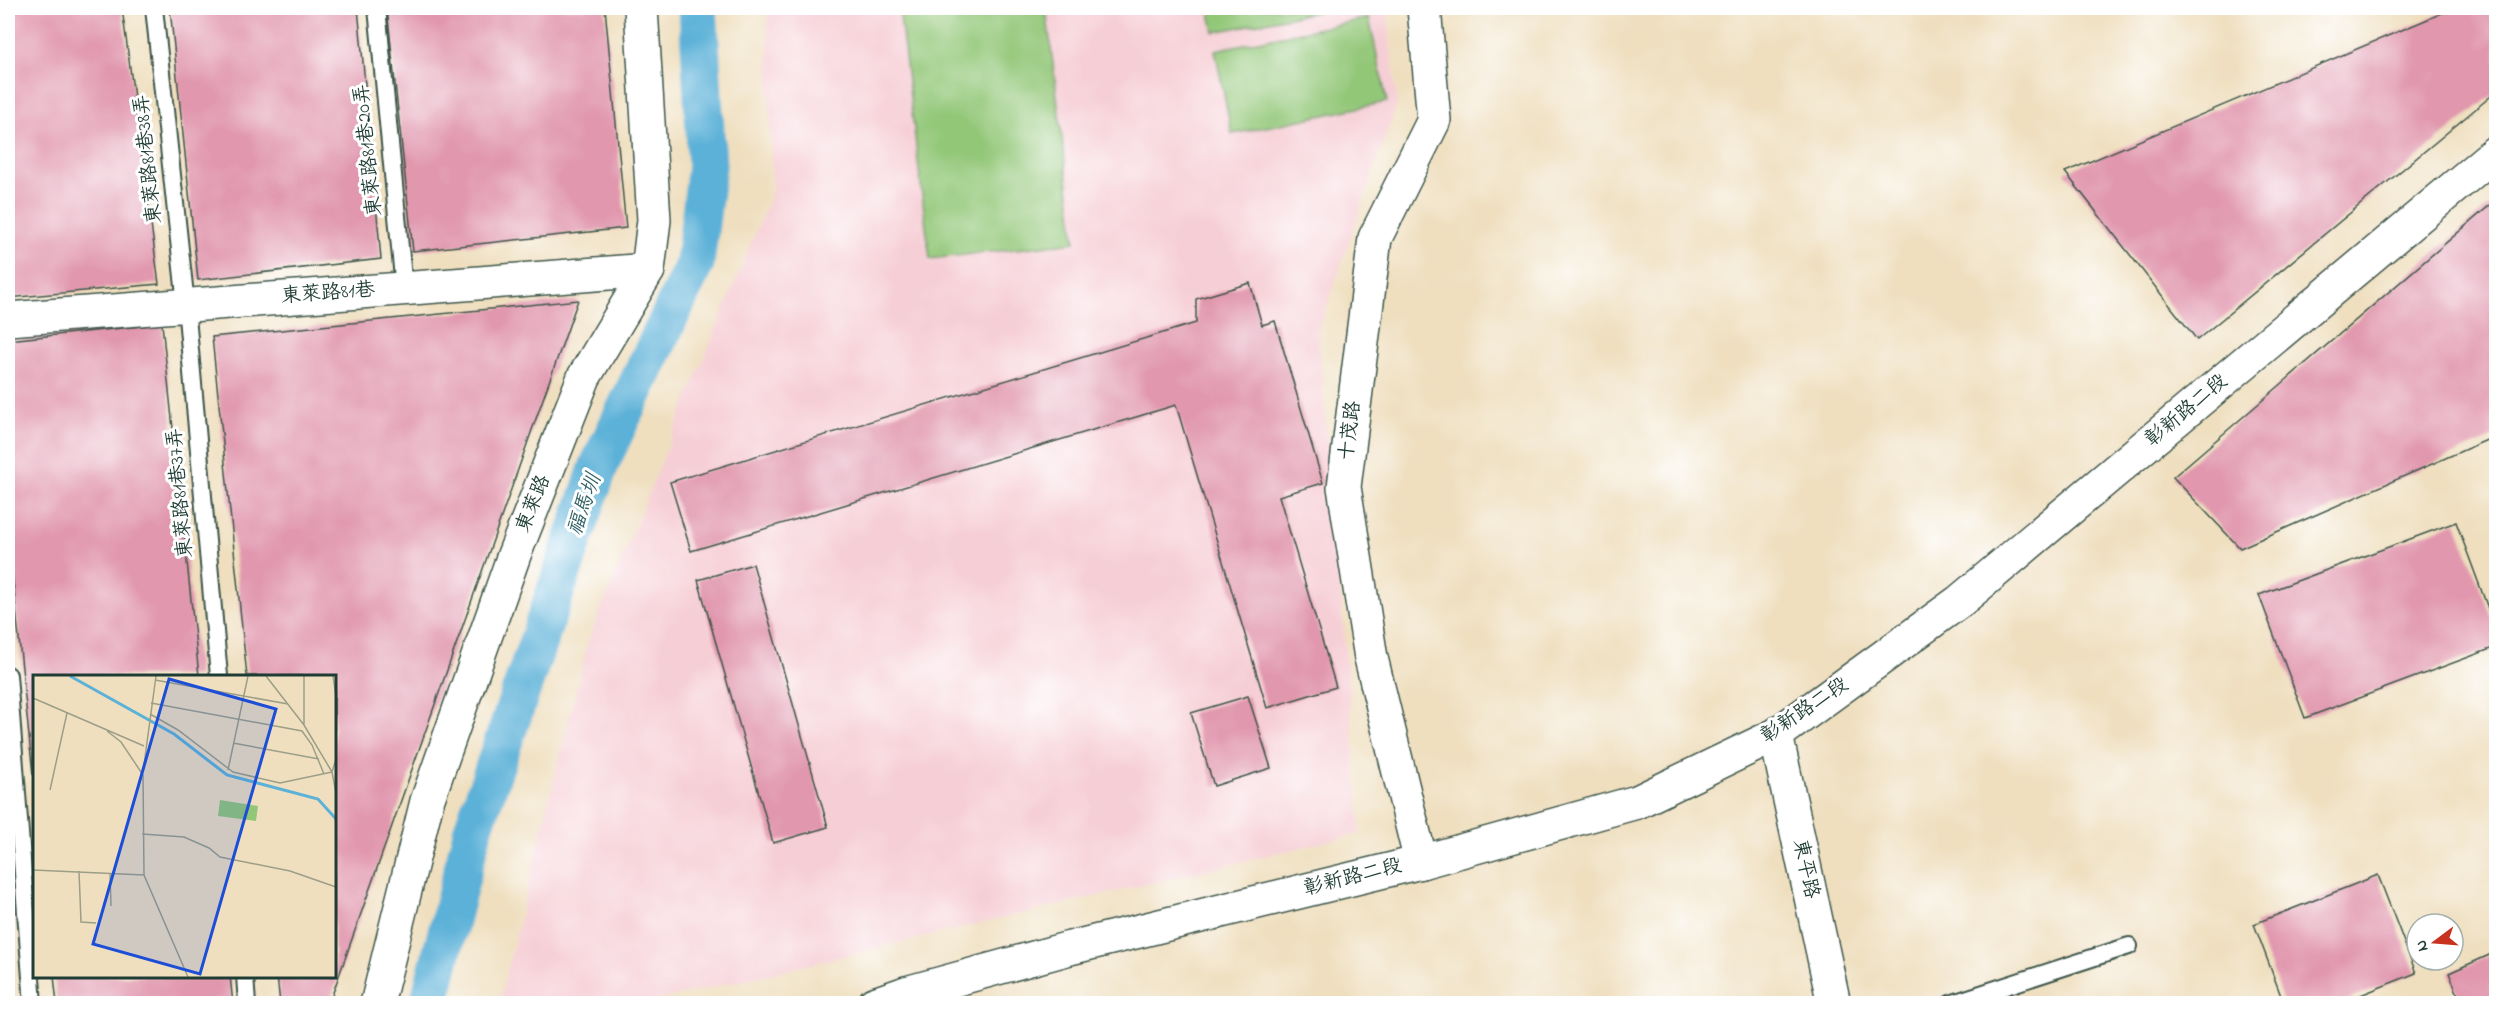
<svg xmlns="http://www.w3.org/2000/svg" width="2504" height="1011" font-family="'Indie Flower','LXGW WenKai TC',sans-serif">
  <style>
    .built { fill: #f6cfd6 }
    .green { fill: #93c778; stroke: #598256; stroke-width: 1.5 }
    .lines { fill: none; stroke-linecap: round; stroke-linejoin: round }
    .canal { stroke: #5cb1d8; stroke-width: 39 }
    .building { fill: #e197ae }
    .service-casing { stroke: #3e5549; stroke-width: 20 }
    .minor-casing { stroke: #3e5549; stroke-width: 36 }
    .tertiary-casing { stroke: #3e5549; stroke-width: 36 }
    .service { stroke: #fff; stroke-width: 16 }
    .minor { stroke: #fff; stroke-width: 33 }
    .tertiary { stroke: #fff; stroke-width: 33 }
    .labels { text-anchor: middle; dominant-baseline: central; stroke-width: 6; stroke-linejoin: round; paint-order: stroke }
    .street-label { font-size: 20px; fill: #1f3d34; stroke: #fff }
    .water-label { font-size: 21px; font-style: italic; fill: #316065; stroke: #fff }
    .inset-river { fill: none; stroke: #5cb1d8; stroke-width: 3 }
    .inset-road { fill: none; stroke: #9c9e87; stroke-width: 1.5 }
    .view { fill: #1d4ed8; fill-opacity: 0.15; stroke: #1d4ed8; stroke-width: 3 }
    .inset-edge { fill: none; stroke: #1f3d34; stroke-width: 3 }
  </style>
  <rect width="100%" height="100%" fill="#fff"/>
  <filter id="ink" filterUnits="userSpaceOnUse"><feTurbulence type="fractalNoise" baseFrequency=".0167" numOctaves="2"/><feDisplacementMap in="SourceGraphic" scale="12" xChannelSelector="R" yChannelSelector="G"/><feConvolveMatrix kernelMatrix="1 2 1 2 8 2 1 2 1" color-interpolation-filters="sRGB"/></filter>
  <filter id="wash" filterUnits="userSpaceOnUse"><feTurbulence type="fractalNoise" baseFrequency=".008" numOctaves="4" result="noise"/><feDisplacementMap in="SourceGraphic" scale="24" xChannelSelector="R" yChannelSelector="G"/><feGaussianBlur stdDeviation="1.35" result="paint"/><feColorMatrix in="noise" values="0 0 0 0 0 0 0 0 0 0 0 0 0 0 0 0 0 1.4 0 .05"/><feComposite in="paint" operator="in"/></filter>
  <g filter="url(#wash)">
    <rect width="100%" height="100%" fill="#efdfbf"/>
    <!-- built -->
    <path class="built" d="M767,8H1387L1397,103L1318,331L1361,833L647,1003L499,1004L588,641L772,192Z"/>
    <!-- green -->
    <g class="green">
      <path d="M899,8H1046L1075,242L930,259Z"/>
      <path d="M1209,8H1336L1214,32Z"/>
      <path d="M1369,18L1387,102L1232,134L1215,50Z"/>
    </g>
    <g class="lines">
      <!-- canal -->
      <path class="canal" d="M429,1004L473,829L600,463L695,263L707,166L698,8"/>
    </g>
    <g id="blocks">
      <!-- building -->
      <g class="building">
        <path d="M8,8H122L159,284L8,298Z"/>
        <path d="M170,8H358L381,259L198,280Z"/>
        <path d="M387,8H605L626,228L413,251Z"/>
        <path d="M2454,8H2496V92L2197,340L2065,172Z"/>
        <path d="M2496,200V436L2240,548L2173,477Z"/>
        <path d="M1250,283L1262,325L1275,321L1323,483L1279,496L1336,687L1267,708L1176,405L691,551L670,482L1196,323V299Z"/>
        <path d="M578,300L329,1004H280L277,976H334V676H247L212,337Z"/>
        <path d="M162,324L199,676H34L33,775L8,532V340Z"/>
        <path d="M2456,522L2496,630V647L2305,718L2259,595Z"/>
        <path d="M753,564L828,827L773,843L698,580Z"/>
        <path d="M1248,696L1271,768L1214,786L1191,713Z"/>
        <path d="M2378,875L2416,973L2338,1004H2284L2254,924Z"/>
        <path d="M2496,952V1004H2462L2449,973Z"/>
        <path d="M54,976H230L233,1004H57Z"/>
      </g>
    </g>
  </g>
  <g filter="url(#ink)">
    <use href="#blocks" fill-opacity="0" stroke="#3e5549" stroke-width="1.5"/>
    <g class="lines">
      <!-- service casing -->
      <g class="service-casing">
        <g id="service">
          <path d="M154,8L186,305L219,676"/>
          <path d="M377,8L404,289"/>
          <path d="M8,675L33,1004"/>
          <path d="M245,976L247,1004"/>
          <path d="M1950,1004L2129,946"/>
        </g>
      </g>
      <!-- minor casing -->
      <g class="minor-casing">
        <g id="minor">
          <path d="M8,319L648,270"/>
          <path d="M1776,735L1834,1004"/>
          <path d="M1421,862L1371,658L1344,487L1375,238L1434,120L1424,8"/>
          <path d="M377,1004L427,801L514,555L584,377L648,270L654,220L641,8"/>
          <path d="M874,1004L906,993"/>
        </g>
      </g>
      <!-- tertiary casing -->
      <g class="tertiary-casing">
        <path id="tertiary" d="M897,1004L906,993L1070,948L1421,862L1637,802L1776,735L1960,601L2496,152"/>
      </g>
      <!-- service -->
      <use href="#service" class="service"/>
      <!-- minor -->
      <use href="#minor" class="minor"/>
      <!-- tertiary -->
      <use href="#tertiary" class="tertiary"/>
    </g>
  </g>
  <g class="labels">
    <!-- street labels -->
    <g class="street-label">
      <text transform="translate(369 150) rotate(-96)">東萊路81巷20弄</text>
      <text transform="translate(149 159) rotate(-96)">東萊路81巷38弄</text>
      <text transform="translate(328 294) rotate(-4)">東萊路81巷</text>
      <text transform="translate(2187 411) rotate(-40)">彰新路二段</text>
      <text transform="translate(1351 431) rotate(-83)">十茂路</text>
      <text transform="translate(181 493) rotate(-95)">東萊路81巷37弄</text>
      <text transform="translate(534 504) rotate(-68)">東萊路</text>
      <text transform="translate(1805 711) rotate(-34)">彰新路二段</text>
      <text transform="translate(1805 869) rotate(78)">東平路</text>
      <text transform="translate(1353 878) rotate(-14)">彰新路二段</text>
    </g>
    <!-- water labels -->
    <g class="water-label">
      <text transform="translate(585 505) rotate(-71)">福馬圳</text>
    </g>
  </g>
  <!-- overview -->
  <g transform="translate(33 675)">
    <rect width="303" height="303" fill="#efdfbf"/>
    <path d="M187,125L225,131L223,146L185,141Z" fill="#93c778"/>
    <path class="inset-river" d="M37,1L141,59L194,100L285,124L303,144"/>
    <path class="inset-road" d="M233,1L271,50L299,97M271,1V50M300,1L303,22M122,5L255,29M0,23L111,71M118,28L269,56L279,70L291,99M117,39L145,55L200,97L247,108L299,97M74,56L88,67L110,100L111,200L155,302M200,68L286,84M303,84L299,97L303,118M195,95L215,1M110,97L123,1M17,115L34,38M109,159L151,162L176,173L187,182L257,196L303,212M0,195L111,200M46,196L48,247L63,248M77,198L78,231"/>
    <path class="view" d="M136,4L243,34L167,299L60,269Z"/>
    <rect width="303" height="303" class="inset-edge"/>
  </g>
  <!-- margin -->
  <rect width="2504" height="1011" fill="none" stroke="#fff" stroke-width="30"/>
  <!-- north arrow -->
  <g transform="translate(2435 942) rotate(254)"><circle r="28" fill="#ffffff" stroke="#a5b1ae" stroke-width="1.5"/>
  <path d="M0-4.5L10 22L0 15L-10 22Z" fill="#c8321e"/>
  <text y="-9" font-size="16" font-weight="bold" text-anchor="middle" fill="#1f3d34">N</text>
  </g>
</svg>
